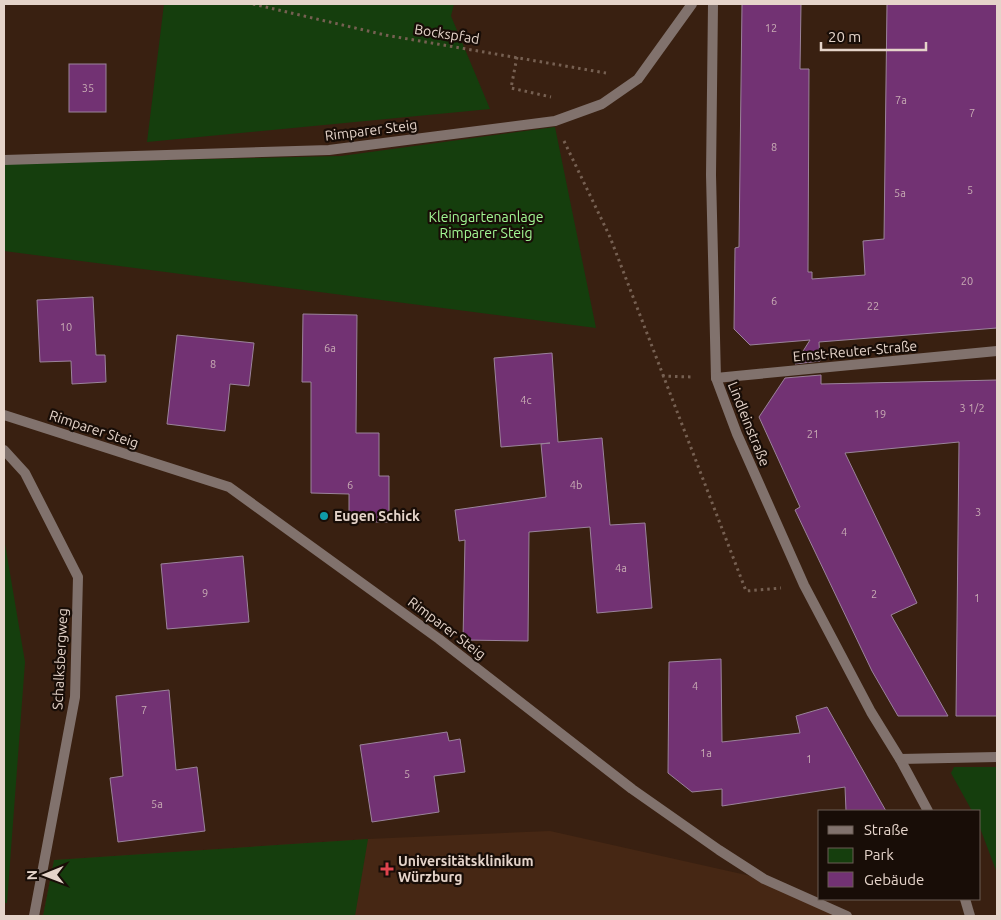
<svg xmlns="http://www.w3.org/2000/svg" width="1001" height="920" font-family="Ubuntu,sans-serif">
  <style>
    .built { fill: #462714 }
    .green { fill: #153e0d }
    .building { fill: #723273; stroke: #9b839b }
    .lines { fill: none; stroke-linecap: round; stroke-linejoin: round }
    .path { stroke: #766052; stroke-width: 3; stroke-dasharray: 2.5 4; stroke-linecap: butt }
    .lane { stroke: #81726d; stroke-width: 10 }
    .street { stroke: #81726d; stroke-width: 10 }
    .culture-dot { fill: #0f9aa8; stroke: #180d07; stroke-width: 2 }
    .health-dot { fill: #e0444e; stroke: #180d07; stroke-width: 2 }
    .labels { text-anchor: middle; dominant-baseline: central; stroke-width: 4.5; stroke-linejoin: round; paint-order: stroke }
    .number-label { font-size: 11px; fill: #c8acb4 }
    .street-label { font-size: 14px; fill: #e5d4ca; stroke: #180d07 }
    .park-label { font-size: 14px; fill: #a2f794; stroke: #180d07 }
    .poi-label { font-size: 14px; font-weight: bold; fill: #e5d4ca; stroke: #180d07; text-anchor: start }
  </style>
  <rect width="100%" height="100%" fill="#392011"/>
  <!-- built -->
  <path class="built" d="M550,831L764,879L847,916H43L54,860L368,839Z"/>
  <!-- green -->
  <g class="green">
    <path d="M164,4H454L451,16L490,109L147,142Z"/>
    <path d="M555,127L596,328L4,251V164L341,156Z"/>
    <path d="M4,538L25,662L7,903H4Z"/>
    <path d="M954,767H997V873L980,828V811H972L951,773Z"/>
    <path d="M368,839L355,916H43L54,860Z"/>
  </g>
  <!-- building -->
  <g class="building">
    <path d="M742,4H801L800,69H809L808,272H812V279L865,275L863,241L884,239L887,4H997V328L819,342L820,361L795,364L810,340L750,345L734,329L735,248L739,247Z"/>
    <rect x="69" y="64" width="37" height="48"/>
    <path d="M93,297L96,355H105L106,382L72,384L71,361L40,362L37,300Z"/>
    <path d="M303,314L357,315L356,433H379V476H389V522H349V494L311,493V382H302Z"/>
    <path d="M177,335L254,343L249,386L230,384L225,431L167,424Z"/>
    <path d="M552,353L558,442L602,438L610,525L645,523L652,608L597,613L590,527L529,532L528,641L463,640L465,540L459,541L455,510L546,497L541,444L550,443L501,447L494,358Z"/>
    <path d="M821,375V384L997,380V716H956L959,442L845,453L917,603L891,615L948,716H898L872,671L795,510L800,507L759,417L785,378Z"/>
    <path d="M243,556L249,622L167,629L161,564Z"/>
    <path d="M721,659L722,742L800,733L796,716L827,707L886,811H846L845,787L722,806V789L692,792L668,773L669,662Z"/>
    <path d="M169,690L176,770L197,767L205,831L118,842L110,778L123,776L116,696Z"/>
    <path d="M447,732L449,741L460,739L465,772L434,776L439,812L372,822L360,745Z"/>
  </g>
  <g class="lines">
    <!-- path -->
    <g class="path">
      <path d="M253,4L385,35L606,73"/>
      <path d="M517,57L511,88L551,97"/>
      <path d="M564,141L610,237L746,591L781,588"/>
      <path d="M662,376L693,377"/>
    </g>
    <!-- lane -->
    <g class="lane">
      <path d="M4,160L329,150L555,121L602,104L638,79L692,4"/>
      <path d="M4,415L229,487L439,639L632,789L719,850L764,879L847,916"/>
      <path d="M4,450L25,473L78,577L75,697L34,916"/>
    </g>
    <!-- street -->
    <g class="street">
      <path d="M713,4L711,175L716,378L737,434L804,585L871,712L900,759L928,811"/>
      <path d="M716,378L997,351"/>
      <path d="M900,759L997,757"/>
      <path d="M965,899L970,916"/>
    </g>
  </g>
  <!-- markers -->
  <circle class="culture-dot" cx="324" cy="516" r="5"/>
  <path class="health-dot" d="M384.5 861.5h5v5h5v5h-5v5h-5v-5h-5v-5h5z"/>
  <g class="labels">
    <!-- number labels -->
    <g class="number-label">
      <text x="771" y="28">12</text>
      <text x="88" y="88">35</text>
      <text x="901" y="100">7a</text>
      <text x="972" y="113">7</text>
      <text x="774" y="147">8</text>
      <text x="970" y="190">5</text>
      <text x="900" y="193">5a</text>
      <text x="967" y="281">20</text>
      <text x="774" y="301">6</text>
      <text x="873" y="306">22</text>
      <text x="66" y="327">10</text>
      <text x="330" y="348">6a</text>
      <text x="213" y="364">8</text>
      <text x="526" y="400">4c</text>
      <text x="972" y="408">3 1/2</text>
      <text x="880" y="414">19</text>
      <text x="813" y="434">21</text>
      <text x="350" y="485">6</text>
      <text x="576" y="485">4b</text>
      <text x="978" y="512">3</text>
      <text x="844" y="532">4</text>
      <text x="621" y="568">4a</text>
      <text x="205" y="593">9</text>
      <text x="874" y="594">2</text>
      <text x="977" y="598">1</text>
      <text x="695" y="686">4</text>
      <text x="144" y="710">7</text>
      <text x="706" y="753">1a</text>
      <text x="809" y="759">1</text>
      <text x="407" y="774">5</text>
      <text x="157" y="804">5a</text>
    </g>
    <!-- street labels -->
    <g class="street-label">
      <text transform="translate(447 34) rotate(9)">Bockspfad</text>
      <text transform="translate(371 130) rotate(-7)">Rimparer Steig</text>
      <text transform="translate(855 351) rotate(-5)">Ernst-Reuter-Straße</text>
      <text transform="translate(749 424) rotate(68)">Lindleinstraße</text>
      <text transform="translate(94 429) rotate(18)">Rimparer Steig</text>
      <text transform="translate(447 628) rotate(37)">Rimparer Steig</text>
      <text transform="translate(60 659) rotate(-87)">Schalksbergweg</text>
    </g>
    <!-- park labels -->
    <g class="park-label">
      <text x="486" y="217">Kleingartenanlage<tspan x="486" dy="16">Rimparer Steig</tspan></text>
    </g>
    <!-- poi labels -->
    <g class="poi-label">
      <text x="334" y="516">Eugen Schick</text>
      <text x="398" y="861">Universitätsklinikum<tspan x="398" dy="16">Würzburg</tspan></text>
    </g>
  </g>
  <!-- border -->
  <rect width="1001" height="920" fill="none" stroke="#e5d4ca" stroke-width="10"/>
  <!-- legend -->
  <rect x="818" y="810" width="162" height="90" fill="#180d07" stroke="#6a5d55"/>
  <rect x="828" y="826" width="25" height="8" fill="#81726d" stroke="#6a5d55"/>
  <text x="864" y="835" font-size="15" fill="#e5d4ca">Straße</text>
  <rect x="828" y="848" width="25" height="15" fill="#153e0d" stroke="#6a5d55"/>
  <text x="864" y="860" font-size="15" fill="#e5d4ca">Park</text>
  <rect x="828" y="872" width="25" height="15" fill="#723273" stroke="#6a5d55"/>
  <text x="864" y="885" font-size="15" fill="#e5d4ca">Gebäude</text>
  <!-- north arrow -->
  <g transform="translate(45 875) rotate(269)" stroke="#180d07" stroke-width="4" paint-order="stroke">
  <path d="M0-4L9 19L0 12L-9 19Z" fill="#e5d4ca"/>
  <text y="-8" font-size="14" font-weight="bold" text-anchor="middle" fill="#e5d4ca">N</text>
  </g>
  <!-- scale -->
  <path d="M821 42v8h105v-8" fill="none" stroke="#e5d4ca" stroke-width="2.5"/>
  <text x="828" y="42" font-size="15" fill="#e5d4ca" stroke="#180d07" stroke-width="4" paint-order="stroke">20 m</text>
</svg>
